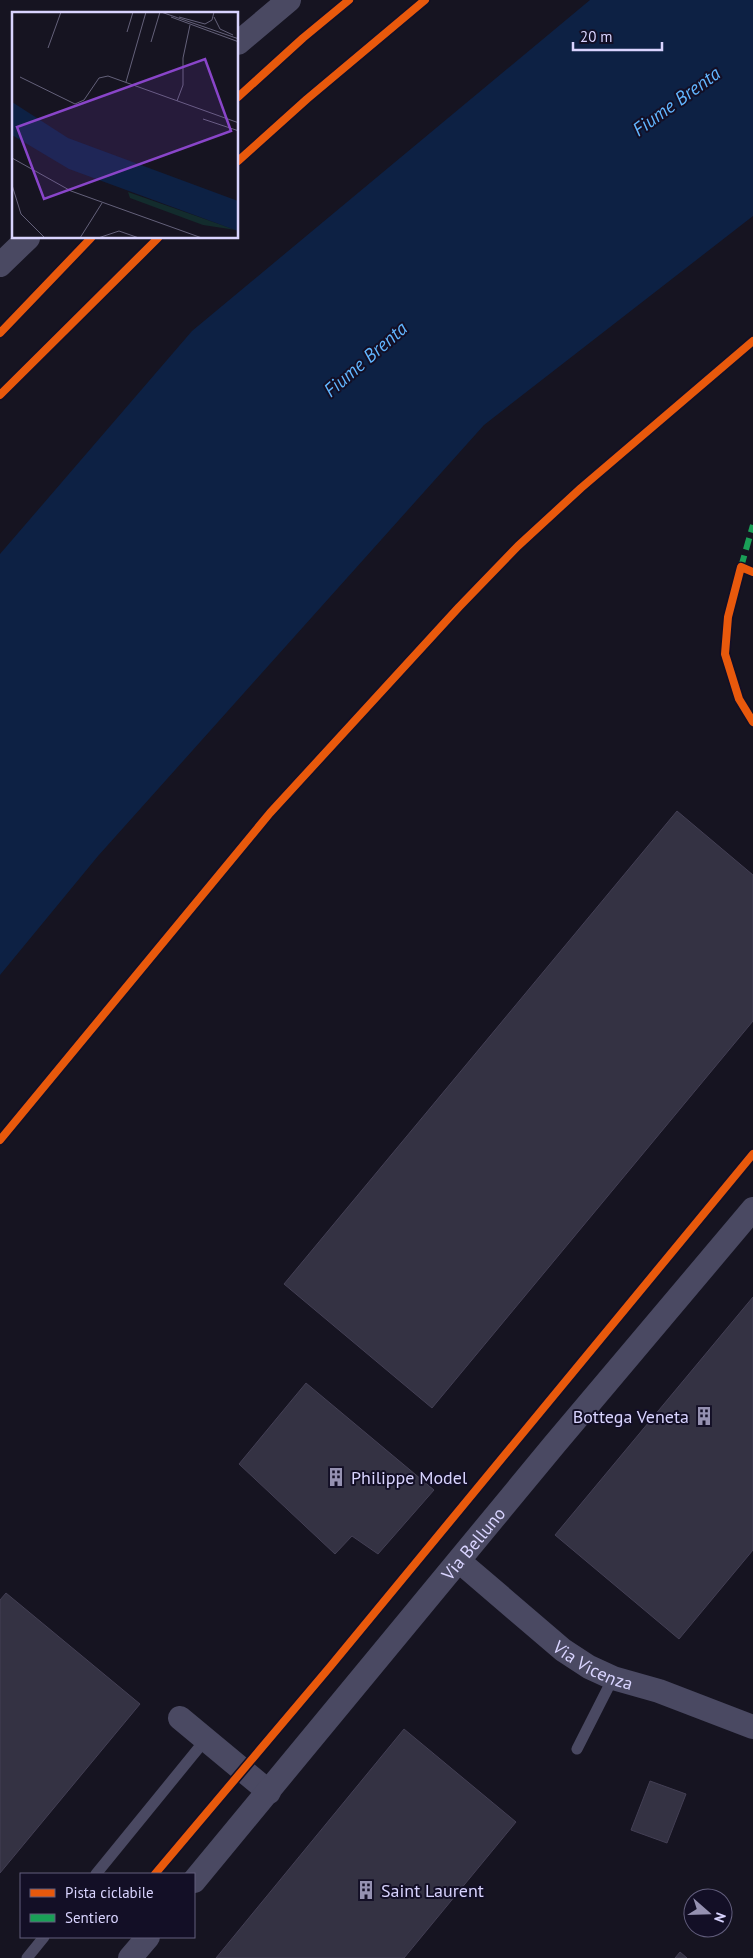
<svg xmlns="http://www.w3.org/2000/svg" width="753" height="1958" font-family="'PT Sans',sans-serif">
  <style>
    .water { fill: #0d2144 }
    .building { fill: #343243; stroke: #433f54 }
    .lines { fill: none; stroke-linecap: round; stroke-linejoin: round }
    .service { stroke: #4a4962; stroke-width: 11 }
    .minor { stroke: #4a4962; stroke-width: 24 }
    .quiet { stroke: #1a9f57; stroke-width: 6; stroke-dasharray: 12 6; stroke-linecap: butt }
    .cycleway-casing { stroke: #130f26; stroke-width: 11 }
    .cycleway { stroke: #e8590c; stroke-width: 8 }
    .labels { text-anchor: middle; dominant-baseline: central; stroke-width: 4; stroke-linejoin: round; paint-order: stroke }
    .poi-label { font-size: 18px; fill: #d9d4ff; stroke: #130f26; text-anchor: start }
    .street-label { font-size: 18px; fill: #d9d4ff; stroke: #130f26 }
    .water-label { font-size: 19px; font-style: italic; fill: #62b6ff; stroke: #130f26 }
    .inset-road { fill: none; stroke: #64617a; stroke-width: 1 }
    .view { fill: #8945c9; fill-opacity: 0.15; stroke: #8945c9; stroke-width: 2.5 }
    .inset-edge { fill: none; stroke: #d9d4ff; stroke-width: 2.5 }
  </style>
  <rect width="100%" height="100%" fill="#161421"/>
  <!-- water -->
  <path class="water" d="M590,0H753V216L484,425L98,856L0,975V554L192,331Z"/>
  <!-- building -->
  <g class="building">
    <path d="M677,811L753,875V1021L432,1408L284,1284Z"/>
    <path d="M753,1297V1550L679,1639L555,1535Z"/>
    <path d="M306,1383L434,1490L378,1554L352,1536L335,1554L239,1464Z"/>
    <path d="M6,1593L140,1704L0,1873V1600Z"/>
    <path d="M404,1729L516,1822L404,1958H216Z"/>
    <path d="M650,1781L686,1794L667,1843L631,1830Z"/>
    <path d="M680,1952L687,1958H675Z"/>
  </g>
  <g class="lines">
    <!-- service -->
    <g class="service">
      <path d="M577,1749L613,1678"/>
      <path d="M96,1874L206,1739"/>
      <path d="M27,1958L44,1937"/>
    </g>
    <!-- minor -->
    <g class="minor">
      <path d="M238,43L289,0"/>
      <path d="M0,265L28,238"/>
      <path id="s1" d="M459,1561L563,1650L589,1667L613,1678L659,1691L753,1727"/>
      <path d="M180,1718L269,1792"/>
      <path id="s2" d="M194,1881L554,1445L753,1209"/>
      <path d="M130,1958L148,1937"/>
    </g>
    <!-- quiet -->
    <path class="quiet" d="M741,567L753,525"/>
    <!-- cycleway casing -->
    <g class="cycleway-casing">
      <g id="cycleway">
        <path d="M238,97L303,38L349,0"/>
        <path d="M238,161L307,99L425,0"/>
        <path d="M0,333L91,238"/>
        <path d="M0,395L158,238"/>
        <path d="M753,572L741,567L728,617L725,654L739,699L753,722"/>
        <path d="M0,1140L270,813L459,607L518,546L581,488L753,341"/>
        <path d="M155,1874L329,1668L753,1154"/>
      </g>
    </g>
    <!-- cycleway -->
    <use href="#cycleway" class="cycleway"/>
  </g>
  <!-- icons -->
  <defs>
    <g id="building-bare" transform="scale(1.5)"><path d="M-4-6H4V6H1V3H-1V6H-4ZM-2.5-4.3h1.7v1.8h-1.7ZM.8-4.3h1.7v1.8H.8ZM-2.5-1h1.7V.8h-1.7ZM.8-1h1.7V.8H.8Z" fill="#9591b1" stroke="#130f26" stroke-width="2.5" paint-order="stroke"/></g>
  </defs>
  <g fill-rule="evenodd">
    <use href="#building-bare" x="704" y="1416"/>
    <use href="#building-bare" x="336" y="1477"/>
    <use href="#building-bare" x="366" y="1890"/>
  </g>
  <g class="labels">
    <!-- poi labels -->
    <g class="poi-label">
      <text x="689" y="1416" text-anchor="end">Bottega Veneta</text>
      <text x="351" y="1477">Philippe Model</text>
      <text x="381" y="1890">Saint Laurent</text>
    </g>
    <!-- street labels -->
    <g class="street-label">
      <text stroke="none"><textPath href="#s2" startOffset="438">Via Belluno</textPath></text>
      <text stroke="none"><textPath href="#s1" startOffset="171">Via Vicenza</textPath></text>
    </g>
    <!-- water labels -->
    <g class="water-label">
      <text transform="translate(676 101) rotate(-36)">Fiume Brenta</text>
      <text transform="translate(365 359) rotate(-41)">Fiume Brenta</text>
    </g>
  </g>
  <!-- overview -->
  <g transform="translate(12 12)">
    <rect width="226" height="226" fill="#161421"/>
    <path d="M116,180L224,218L191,213L118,186Z" fill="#132c2d"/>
    <path d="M0,90L56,126L226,189V219L57,157L0,123Z" fill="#0d2144"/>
    <path class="inset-road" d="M149,0L227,27M159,5L227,30M167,5L193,12L200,8L202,0M202,5L208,17L221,23M115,20L121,0M139,30L148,0M36,36L49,0M8,65L63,92L72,88L87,66L96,64L227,111M114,70L134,0M165,89L171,73V46L178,13M191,107L227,119M0,146L59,179L190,226M0,173L9,202L33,226M68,226L90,191M86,226L107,219L127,226M95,226H111"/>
    <path class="view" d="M193,47L219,119L32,187L5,115Z"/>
    <rect width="226" height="226" class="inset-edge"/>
  </g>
  <!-- legend -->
  <rect x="20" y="1873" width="175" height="65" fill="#130f26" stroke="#625e7d"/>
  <rect x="30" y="1889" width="25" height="8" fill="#e8590c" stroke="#625e7d"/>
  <text x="65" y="1898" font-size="15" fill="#d9d4ff">Pista ciclabile</text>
  <rect x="30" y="1914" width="25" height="8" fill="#1a9f57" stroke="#625e7d"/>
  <text x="65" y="1923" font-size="15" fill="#d9d4ff">Sentiero</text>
  <!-- north arrow -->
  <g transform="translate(708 1913) rotate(110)"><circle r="24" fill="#130f26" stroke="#625e7d"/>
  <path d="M0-4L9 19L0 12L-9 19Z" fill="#9591b1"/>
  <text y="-8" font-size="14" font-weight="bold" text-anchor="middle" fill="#d9d4ff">N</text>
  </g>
  <!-- scale -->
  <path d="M573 42v8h89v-8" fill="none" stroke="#d9d4ff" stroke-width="2.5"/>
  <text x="580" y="42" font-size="15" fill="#d9d4ff" stroke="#130f26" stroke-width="4" paint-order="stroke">20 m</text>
</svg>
